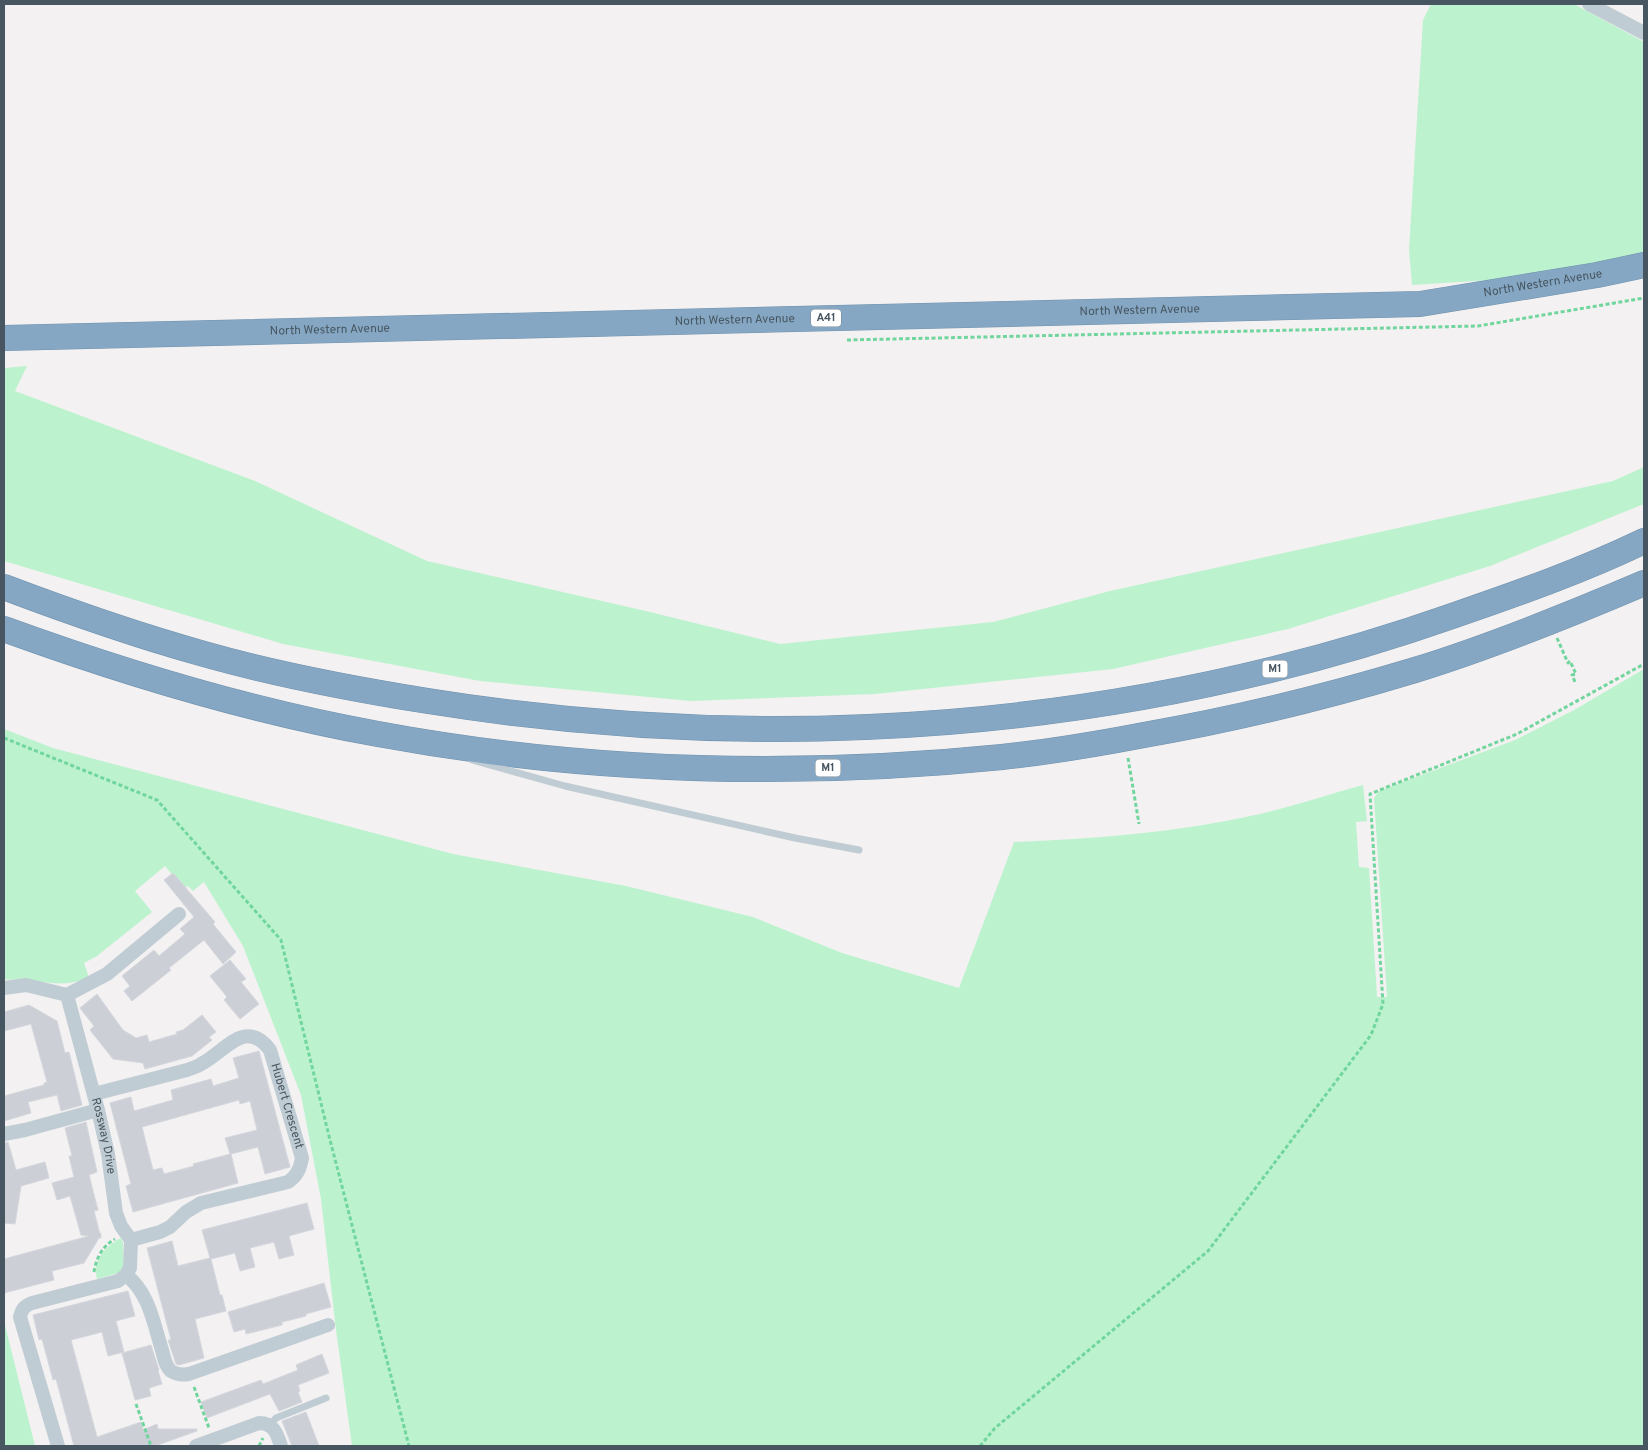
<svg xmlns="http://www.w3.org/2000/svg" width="1648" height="1450" font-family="Overpass,sans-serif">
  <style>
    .green { fill: #bcf3ce }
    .building { fill: #ccd0d6; stroke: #d4d7dd; fill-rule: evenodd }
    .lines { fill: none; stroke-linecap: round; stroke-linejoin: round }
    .highway-casing { stroke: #7092af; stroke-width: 26 }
    .path { stroke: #71d59e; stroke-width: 3; stroke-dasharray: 4 2.5; stroke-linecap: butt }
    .lane { stroke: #c0ccd3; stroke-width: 7 }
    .street { stroke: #c0ccd3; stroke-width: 14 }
    .highway { stroke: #85a7c3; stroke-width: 25 }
    .labels { text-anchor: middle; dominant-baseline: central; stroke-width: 4.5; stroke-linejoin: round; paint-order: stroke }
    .shield { fill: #fff; stroke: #7e8990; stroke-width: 1 }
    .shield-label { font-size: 11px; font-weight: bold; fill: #475660 }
    .street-label { font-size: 12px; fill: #475660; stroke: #fff }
  </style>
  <rect width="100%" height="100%" fill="#f3f1f1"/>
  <!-- green -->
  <g class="green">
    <path d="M1431,4H1574L1644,42V256L1492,280L1412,285L1409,250L1423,20Z"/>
    <path d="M27,366L15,391L255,481L427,561L650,612L780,644L993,622L1110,591L1613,481L1644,467V504L1490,566L1288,629L1113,669L875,694L691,701L480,681L283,644L4,561V368Z"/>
    <path d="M1644,669V1446H352L336,1330L321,1199L301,1095L243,946L204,882L193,891L188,886L184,889L165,866L135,891L152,912L97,956L84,963L89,978C62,987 51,983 23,979C17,978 10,981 4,979V729L53,748L453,854L626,886L753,917L842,953L959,988L1014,842C1096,839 1180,832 1260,814C1295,806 1329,794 1363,785L1367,821L1356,822L1359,867L1369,868L1377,997H1387L1374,798L1379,791L1515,740L1574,710Z"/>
    <path d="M121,1238L123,1243L124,1267L118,1273L97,1279C92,1260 106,1246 121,1238Z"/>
    <path d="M4,1321L35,1446H4Z"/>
  </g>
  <!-- building -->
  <g class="building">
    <path d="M173,873L215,922L213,924L236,952L223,964L204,940L169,968L171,970L132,1001L124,991L130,986L122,976L154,950L159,956L185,934L180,929L194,917L164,880Z"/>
    <path d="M230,960L246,979L241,982L259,1004L240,1019L224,1000L227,997L210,976Z"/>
    <path d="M97,994L123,1030L136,1038L147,1035L149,1042L177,1034L176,1032L183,1030L202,1015L216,1032L209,1037L212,1040L192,1056L145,1069L143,1063L113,1059L90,1030L94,1026L80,1008Z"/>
    <path d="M29,1005L57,1021L65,1053L69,1052L82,1105L61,1111L57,1095L28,1102L31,1113L4,1121V1096L44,1085V1083L47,1082L31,1024L4,1031V1012Z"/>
    <path d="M259,1051L290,1167L265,1174L258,1147L231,1154L238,1183L133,1212L126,1186L131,1184L110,1103L131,1097L134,1111L173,1100L171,1090L211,1079L213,1086L239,1078L233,1058ZM239,1100L240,1104L250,1101L257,1130L225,1138L230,1154L193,1164L194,1166L164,1174L162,1168L153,1170L142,1127Z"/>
    <path d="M86,1122L97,1172L89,1175L98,1210L94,1211L100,1234L101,1233V1238H99L84,1263L52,1271L54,1280L4,1293V1259L89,1236L81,1235L70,1196L57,1200L52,1183L74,1177L69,1156H72L65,1128Z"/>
    <path d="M8,1142L16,1170L45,1162L49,1178L21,1186L15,1224L4,1223V1143Z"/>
    <path d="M307,1203L314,1229L289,1236L294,1255L279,1259L274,1242L250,1248L255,1267L240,1271L235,1253L211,1259L220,1295H222L226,1311L195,1319L204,1358L179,1365L176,1364L168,1340H171L147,1248L172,1241L178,1266L210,1258L202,1230Z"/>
    <path d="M324,1283L331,1307L306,1314V1316L282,1322V1325L246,1334L245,1329L234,1332L228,1312Z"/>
    <path d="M128,1291L135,1316L116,1321L124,1352L108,1356L102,1332L71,1340L97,1437L141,1422L143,1430L157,1424L158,1429H197V1431L155,1446H74L56,1379L53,1380L42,1339L39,1340L33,1315Z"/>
    <path d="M151,1345L159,1370L158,1371L162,1384L149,1388L151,1396L135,1400L122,1353Z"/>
    <path d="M322,1354L329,1373L298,1385L300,1391L298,1392L302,1402L279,1411L270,1394L207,1418L201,1402L261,1380L263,1384L298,1370L296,1365Z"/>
    <path d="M306,1412L319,1446H292L282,1421Z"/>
  </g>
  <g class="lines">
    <!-- highway casing -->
    <g class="highway-casing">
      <g id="highway">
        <path id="s3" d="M4,338L1420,304L1597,275L1644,265"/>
        <path d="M4,587C70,612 136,635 204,654C278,675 353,689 428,701C772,756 1126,731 1455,615C1519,593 1584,570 1644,541"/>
        <path d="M4,629C125,673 250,711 378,734C583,772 794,778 1002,757C1049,752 1097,744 1144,735C1236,719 1326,697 1415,670C1493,646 1569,615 1644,583"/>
      </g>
    </g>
    <!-- path -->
    <g class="path">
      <path d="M847,340L1478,326L1644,298"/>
      <path d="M1557,638L1568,663L1570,661L1576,674L1572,675L1576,684"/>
      <path d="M4,738L157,800L281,940L329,1136L409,1446"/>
      <path d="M1128,758L1139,824"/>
      <path d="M94,1272C96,1259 102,1246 115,1239"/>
      <path d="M194,1387L209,1428"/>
      <path d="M136,1404L151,1446"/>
      <path d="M259,1446L263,1438"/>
      <path d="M980,1446L995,1428L1208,1251L1371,1035L1383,1004L1370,794L1517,734L1644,664"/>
    </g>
    <!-- lane -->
    <g class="lane">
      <path d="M472,760L565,786L795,838L859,850"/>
      <path d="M270,1425L276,1418L326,1398"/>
    </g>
    <!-- street -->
    <g class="street">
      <path d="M1589,4L1644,33"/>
      <path id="s1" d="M4,988L26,985L67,995L98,1110L108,1154L116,1213L121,1226L131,1240L130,1268L126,1275L118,1281L32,1303C24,1306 22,1309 20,1317L58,1446"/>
      <path d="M67,995L107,974L179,914"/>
      <path id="s2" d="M94,1094L187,1070C192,1068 197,1067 201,1064C225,1052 245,1017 270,1050L302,1158C300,1169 297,1176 288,1182L201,1203L186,1212L170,1227L160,1232L131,1240"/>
      <path d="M4,1134L25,1130L98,1110"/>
      <path d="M126,1275C149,1292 154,1325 162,1350C164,1357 165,1366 171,1371C177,1375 183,1375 189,1374L328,1325"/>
      <path d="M196,1446L259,1423C274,1423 277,1434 281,1446"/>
    </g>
    <!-- highway -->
    <use href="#highway" class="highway"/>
  </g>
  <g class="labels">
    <!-- shield labels -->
    <g class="shield">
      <rect x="811" y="309.5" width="30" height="17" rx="4"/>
      <rect x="1262.5" y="660.5" width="25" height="17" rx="4"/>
      <rect x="815.5" y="759.5" width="25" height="17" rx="4"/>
    </g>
    <g class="shield-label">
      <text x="826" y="318">A41</text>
      <text x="1275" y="669">M1</text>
      <text x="828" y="768">M1</text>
    </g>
    <!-- street labels -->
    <g class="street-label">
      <text stroke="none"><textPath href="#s3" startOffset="1541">North Western Avenue</textPath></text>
      <text stroke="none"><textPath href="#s3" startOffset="1136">North Western Avenue</textPath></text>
      <text stroke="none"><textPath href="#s3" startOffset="731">North Western Avenue</textPath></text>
      <text stroke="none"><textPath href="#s3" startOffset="326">North Western Avenue</textPath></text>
      <text stroke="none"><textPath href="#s2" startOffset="252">Hubert Crescent</textPath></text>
      <text stroke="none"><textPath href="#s1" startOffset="210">Rossway Drive</textPath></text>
    </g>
  </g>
  <!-- border -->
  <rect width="1648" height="1450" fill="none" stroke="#475660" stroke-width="10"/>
</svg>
